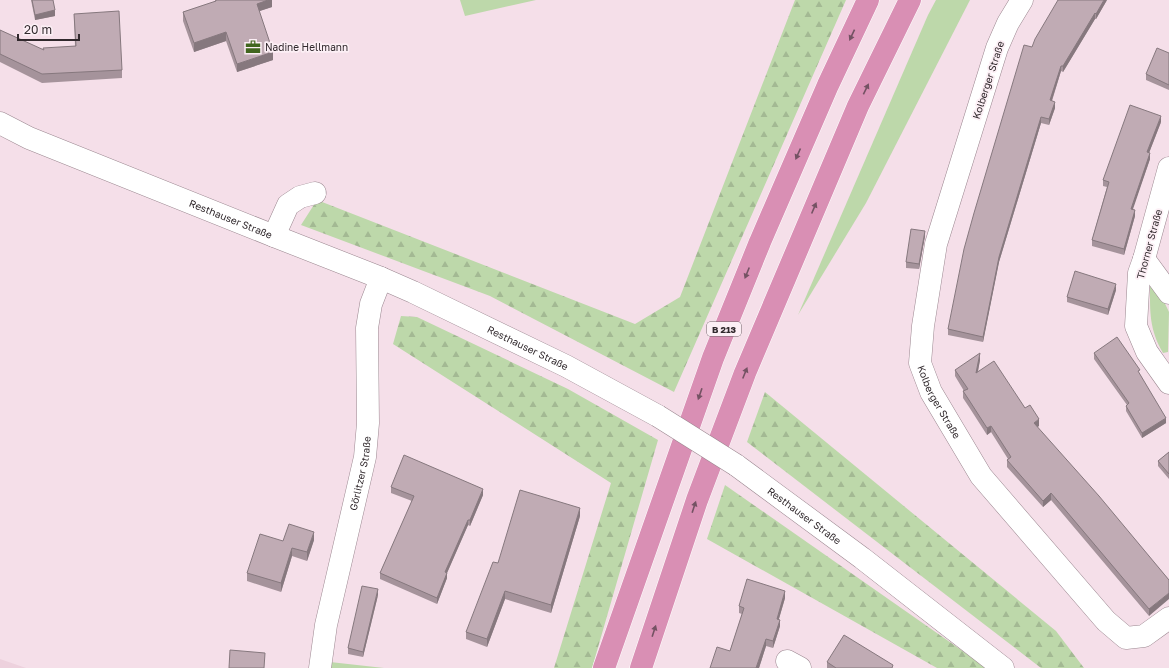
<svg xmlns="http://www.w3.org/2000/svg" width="1169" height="668" font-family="'Golos Text',sans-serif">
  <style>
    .built { fill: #edd1dd }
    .green { fill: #bdd8aa }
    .forest { fill: url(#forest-firs) }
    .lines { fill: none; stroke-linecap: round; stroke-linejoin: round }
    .minor-casing { stroke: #9b8790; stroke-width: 23 }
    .highway-casing { stroke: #fff; stroke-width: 23 }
    .minor { stroke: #fff; stroke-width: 22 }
    .highway { stroke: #d98fb4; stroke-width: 22 }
    .minor-bridge-casing { stroke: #9b8790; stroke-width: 23; stroke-linecap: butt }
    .minor-bridge { stroke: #fff; stroke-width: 22 }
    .wall { fill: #a5939b }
    .shaded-wall { fill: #86787e }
    .building { fill: #c0abb4; stroke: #86787e }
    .oneway { fill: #745263 }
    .labels { text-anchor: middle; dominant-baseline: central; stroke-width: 3.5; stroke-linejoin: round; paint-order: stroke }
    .shield { fill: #fceff5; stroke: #6e6469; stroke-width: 1 }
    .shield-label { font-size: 9px; font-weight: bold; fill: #31292d }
    .poi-label { font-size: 10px; fill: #31292d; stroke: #fceff5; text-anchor: start }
    .street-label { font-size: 10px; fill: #31292d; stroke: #fceff5 }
  </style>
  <defs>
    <pattern id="forest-firs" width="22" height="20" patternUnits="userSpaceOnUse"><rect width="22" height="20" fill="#bdd8aa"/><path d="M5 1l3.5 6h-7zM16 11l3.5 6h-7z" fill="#a3b993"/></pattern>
  </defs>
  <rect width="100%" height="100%" fill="#f5dfe9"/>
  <!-- built -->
  <path class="built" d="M0,659L26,668H0Z"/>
  <!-- green -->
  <g class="green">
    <path d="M460,0H536L465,16Z"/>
    <path d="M936,0H970L866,203L798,315L928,15Z"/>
    <path d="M1150,285L1158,289L1169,312L1168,352L1163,353C1149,329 1150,312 1150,285Z"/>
    <path d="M330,662L384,668H329Z"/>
  </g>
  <!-- forest -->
  <g class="forest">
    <path d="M795,0H846L674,392L490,296L301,225L317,200L635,324L680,297Z"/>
    <path d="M401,316L417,317L568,389L658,440L592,668H554L611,483L393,344Z"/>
    <path d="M765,392L1056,631L1084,668H1041L747,442Z"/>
    <path d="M725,485L987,668H937L707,539Z"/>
  </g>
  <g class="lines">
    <!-- minor casing -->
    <g class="minor-casing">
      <g id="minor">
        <path id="s1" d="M1022,0L1008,23L997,48L936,244L923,326L920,363L931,392L981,476L1106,621L1126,638L1144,636L1169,618"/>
        <path id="s2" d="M0,123L29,138L274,236L381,278L413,292L566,366L658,416"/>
        <path d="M1169,168L1144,259L1139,273L1136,326L1147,352L1169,383"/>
        <path d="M274,236L288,205L300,197L315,193"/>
        <path d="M1144,259L1169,293"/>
        <path id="s3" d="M736,465L862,558L1003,668"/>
        <path d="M787,661L800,668"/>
        <path id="s4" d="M320,668L326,625L365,457L368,423L367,328L371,304L381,278"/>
      </g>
    </g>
    <!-- highway casing -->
    <g class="highway-casing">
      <g id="highway">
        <path d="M604,668L713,358L760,242L828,85L868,0"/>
        <path d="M641,668L697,500L745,373L858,106L910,0"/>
      </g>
    </g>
    <!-- minor -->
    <use href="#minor" class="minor"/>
    <!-- highway -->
    <use href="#highway" class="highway"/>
    <!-- minor-bridge casing -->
    <g class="minor-bridge-casing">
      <path id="minor-bridge" d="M658,416L736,465"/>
    </g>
    <!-- minor-bridge -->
    <use href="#minor-bridge" class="minor-bridge"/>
  </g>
  <!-- wall -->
  <g class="wall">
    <path d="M31,0H53L55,16L35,20Z"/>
    <path d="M215,0H272V7L259,11L273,60L237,72L226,41L194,52L183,21V12L215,2Z"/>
    <path d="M1107,0L1096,19H1095L1063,72L1061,71L1052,101L1055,108L1049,125L1041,123L999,262L983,342L948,335V329L1032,47Z"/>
    <path d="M74,14L122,70V78L42,83L0,62V30L43,50L75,46Z"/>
    <path d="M1169,53V90L1146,80V74Z"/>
    <path d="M1161,122L1149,153L1150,159L1132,210L1135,216L1124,255L1092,246V240L1107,187L1103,186V180Z"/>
    <path d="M925,236L919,269L906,268V262Z"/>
    <path d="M1116,290L1108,315L1067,302V297Z"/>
    <path d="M1094,353L1140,375L1166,423L1142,438L1126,411V406L1127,405L1094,359Z"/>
    <path d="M980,360L978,372L1025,408L1039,426L1037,427L1169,580L1149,616L1051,500L1043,507L1007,467V460L1008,459L991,432L987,435L969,407L963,398V391H964L955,376V370Z"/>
    <path d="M1169,452V479L1158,466V461Z"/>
    <path d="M391,487L483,495L470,526L468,525L447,573V578L437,604L380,579V573L412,501L391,493Z"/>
    <path d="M580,516L551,613L505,599L487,647L466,639V632L498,563Z"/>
    <path d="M314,540L307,561L292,556L281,592L247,581V573L283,541Z"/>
    <path d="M378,595L363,657L348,654V648Z"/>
    <path d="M785,598L779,619L780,626L773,648L766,646L759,668H710L730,651L742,614L739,613V606Z"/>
    <path d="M827,662L893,668H827Z"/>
  </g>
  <!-- shaded-wall -->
  <g class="shaded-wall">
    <path d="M268,0H272V7L257,12V4Z"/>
    <path d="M1104,0H1107L1096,19V14Z"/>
    <path d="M55,10V16L35,20V15Z"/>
    <path d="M1095,13V19L1063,72V66Z"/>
    <path d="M226,32V41L194,52V43Z"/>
    <path d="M273,52V60L237,72V64Z"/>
    <path d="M1061,66V71L1050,106V100Z"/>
    <path d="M1055,102V108L1049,125V119Z"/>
    <path d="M1161,116V122L1147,158V152Z"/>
    <path d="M1041,117V123L999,262L983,342V337L999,257Z"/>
    <path d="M1150,153V159L1131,215V209Z"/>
    <path d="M1135,210V216L1124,255V249Z"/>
    <path d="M925,231V236L919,269V264Z"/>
    <path d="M1116,284V290L1108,315V309Z"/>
    <path d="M980,353V360L976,380V373Z"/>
    <path d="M1166,418V423L1142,438V433Z"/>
    <path d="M1039,419V426L1034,429V423Z"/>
    <path d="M991,426V432L987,435V428Z"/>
    <path d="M483,489V495L470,526V520Z"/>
    <path d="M1051,493V500L1043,507V501Z"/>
    <path d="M580,508V516L551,613V605Z"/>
    <path d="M468,520V525L447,573V578L437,604V598L445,572Z"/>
    <path d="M314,532V540L307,561V552Z"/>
    <path d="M292,548V556L281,592V583Z"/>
    <path d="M378,589V595L363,657V652Z"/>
    <path d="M505,591V599L487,647V639Z"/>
    <path d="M785,591V598L777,625V619Z"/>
    <path d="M1169,593V599L1149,616V609Z"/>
    <path d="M780,620V626L773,648V641Z"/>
    <path d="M766,639V646L759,668H756Z"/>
  </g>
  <!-- building -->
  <g class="building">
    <path d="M32,0H53L55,10L35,15Z"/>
    <path d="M216,0H268L257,4L273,52L237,64L226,32L194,43L183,12L216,1Z"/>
    <path d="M1058,0H1104L1096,14L1095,13L1063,66H1061L1050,100L1055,102L1049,119L1041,117L999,257L983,337L948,329L964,249L974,213L1024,45L1032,47L1035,39Z"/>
    <path d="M119,11L122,70L42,74L0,54V30L44,50L43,48L76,46L74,14Z"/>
    <path d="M1157,48L1169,53V85L1146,74Z"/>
    <path d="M1130,105L1161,116L1147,152L1150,153L1131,209L1135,210L1124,249L1092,240L1109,182L1103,180Z"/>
    <path d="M911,229L925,231L919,264L906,262Z"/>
    <path d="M1075,271L1116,284L1108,309L1067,297Z"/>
    <path d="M1117,337L1140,370L1138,371L1166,418L1142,433L1126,406L1129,403L1094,353Z"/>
    <path d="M980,353L976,373L994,361L1025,408L1030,405L1039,419L1034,423L1099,496L1169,580V593L1149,609L1051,493L1043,501L1007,460L1011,457L991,426L987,428L969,400L963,391L968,389L955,370Z"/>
    <path d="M1169,452V474L1158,461Z"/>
    <path d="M404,455L483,489L470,520H468L445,572L447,573L437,598L380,573L414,496L391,487Z"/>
    <path d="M520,490L580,508L551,605L505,591L487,639L466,632L493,562L498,563Z"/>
    <path d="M289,524L314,532L307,552L292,548L281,583L247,573L260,534L283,541Z"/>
    <path d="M747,579L785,591L777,619L780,620L773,641L766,639L756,668H710L717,647L730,651L744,608L739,606Z"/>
    <path d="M362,586L378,589L363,652L348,648Z"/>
    <path d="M844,635L893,665L892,668H836L827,662Z"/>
    <path d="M230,650L265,653L264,668H229Z"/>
  </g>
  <!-- one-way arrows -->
  <defs><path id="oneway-solid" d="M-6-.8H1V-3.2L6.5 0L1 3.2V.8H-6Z"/></defs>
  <g class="oneway">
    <use href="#oneway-solid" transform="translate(852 35) rotate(115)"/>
    <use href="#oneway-solid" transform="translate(866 89) rotate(-64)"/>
    <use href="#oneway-solid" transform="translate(798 154) rotate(114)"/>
    <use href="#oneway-solid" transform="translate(814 208) rotate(-67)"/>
    <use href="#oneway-solid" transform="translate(747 273) rotate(112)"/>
    <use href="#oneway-solid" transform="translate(745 373) rotate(-68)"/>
    <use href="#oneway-solid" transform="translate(700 394) rotate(109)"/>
    <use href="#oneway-solid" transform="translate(694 507) rotate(-72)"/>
    <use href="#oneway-solid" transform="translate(654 631) rotate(-72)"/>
  </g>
  <!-- icons -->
  <defs>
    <g id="office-bare" transform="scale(1.2)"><path d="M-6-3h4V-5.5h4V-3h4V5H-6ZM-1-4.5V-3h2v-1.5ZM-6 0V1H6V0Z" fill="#41661f" stroke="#fceff5" stroke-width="2.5" paint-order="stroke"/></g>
  </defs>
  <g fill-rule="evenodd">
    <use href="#office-bare" x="253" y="47"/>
  </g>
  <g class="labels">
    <!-- shield labels -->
    <rect class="shield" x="707" y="322" width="34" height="14" rx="3"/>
    <g class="shield-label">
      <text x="724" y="329">B 213</text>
    </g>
    <!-- poi labels -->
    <g class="poi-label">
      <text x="265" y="47">Nadine Hellmann</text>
    </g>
    <!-- street labels -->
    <g class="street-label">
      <text transform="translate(988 80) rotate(-72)">Kolberger Straße</text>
      <text stroke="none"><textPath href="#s2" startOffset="250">Resthauser Straße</textPath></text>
      <text transform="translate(1149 244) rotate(-75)">Thorner Straße</text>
      <text stroke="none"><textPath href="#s2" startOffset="574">Resthauser Straße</textPath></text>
      <text stroke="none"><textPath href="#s1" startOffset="423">Kolberger Straße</textPath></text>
      <text stroke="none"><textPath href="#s4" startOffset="199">Görlitzer Straße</textPath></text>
      <text stroke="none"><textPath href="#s3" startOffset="85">Resthauser Straße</textPath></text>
    </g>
  </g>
  <!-- scale -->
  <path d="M18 34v6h61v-6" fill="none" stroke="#31292d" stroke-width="2"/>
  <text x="24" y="34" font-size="12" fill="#31292d" stroke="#fceff5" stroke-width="3" paint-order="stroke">20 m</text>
</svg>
